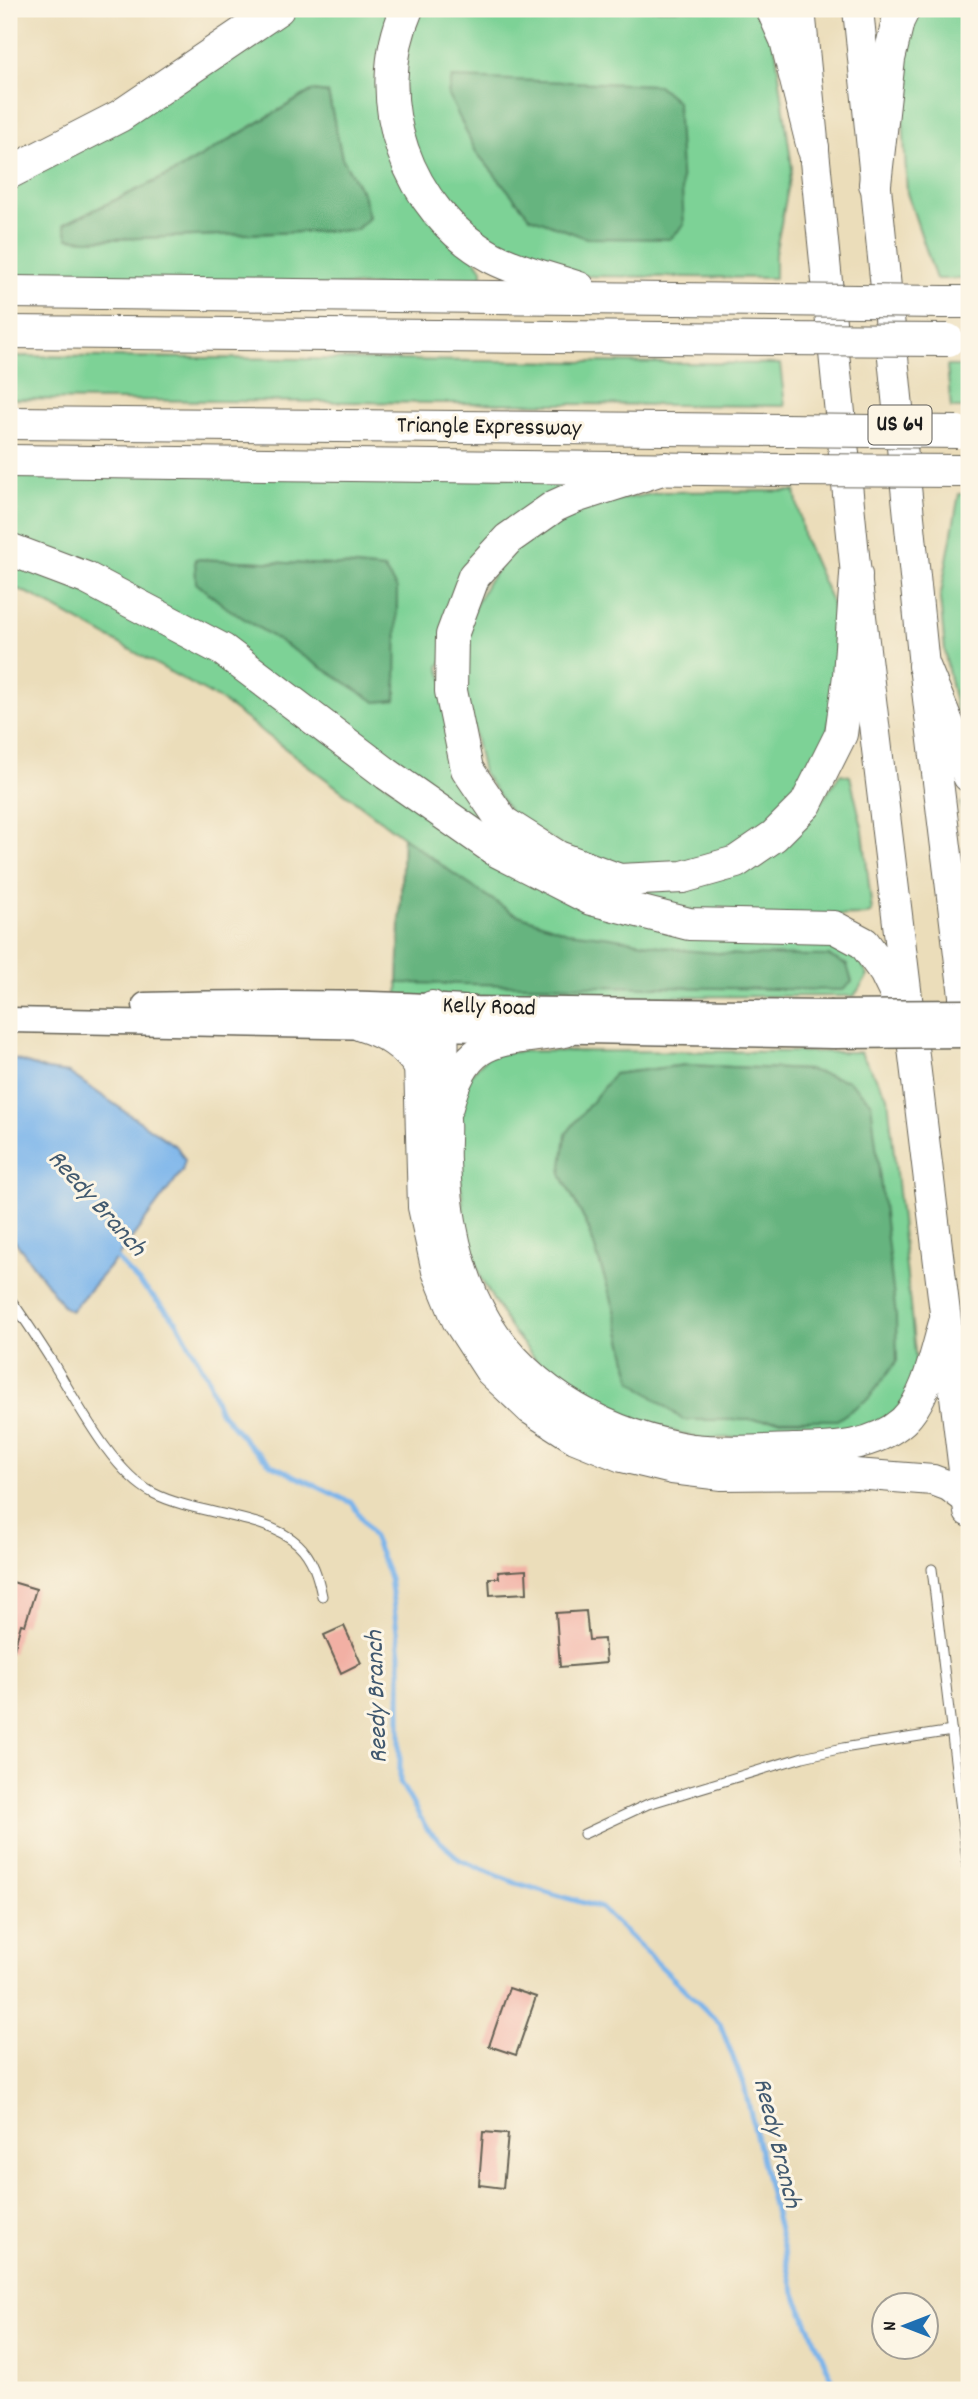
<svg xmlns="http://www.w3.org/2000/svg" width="978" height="2399" font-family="Dekko,sans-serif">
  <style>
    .green { fill: #7dd296; stroke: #4c7759; stroke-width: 2; fill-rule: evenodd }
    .forest { fill: #66b47f; stroke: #41684e; stroke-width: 2 }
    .water { fill: #79b4eb; stroke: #4a6884; stroke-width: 2 }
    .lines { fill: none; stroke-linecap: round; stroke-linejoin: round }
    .stream { stroke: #79b4eb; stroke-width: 5 }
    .building { fill: #f2b0a4 }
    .service-casing { stroke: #646053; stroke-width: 11 }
    .secondary-casing { stroke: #646053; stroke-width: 27 }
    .trunk-casing { stroke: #646053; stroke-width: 32 }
    .motorway-casing { stroke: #646053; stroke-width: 34 }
    .service { stroke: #fff; stroke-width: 9 }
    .secondary { stroke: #fff; stroke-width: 24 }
    .trunk { stroke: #fff; stroke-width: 30 }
    .motorway { stroke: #fff; stroke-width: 32 }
    .secondary-bridge-casing { stroke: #646053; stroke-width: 27; stroke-linecap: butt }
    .motorway-bridge-casing { stroke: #646053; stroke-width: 34; stroke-linecap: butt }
    .secondary-bridge { stroke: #fff; stroke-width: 24 }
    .motorway-bridge { stroke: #fff; stroke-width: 32 }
    .labels { text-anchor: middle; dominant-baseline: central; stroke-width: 6; stroke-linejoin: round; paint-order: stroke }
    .shield { fill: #fcf5e5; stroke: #5f5d58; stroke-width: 2 }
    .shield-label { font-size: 23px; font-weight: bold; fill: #1c1c1c }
    .street-label { font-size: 24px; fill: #1c1c1c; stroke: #fcf5e5 }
    .water-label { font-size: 26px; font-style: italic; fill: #41596f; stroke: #fcf5e5 }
  </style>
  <rect width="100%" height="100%" fill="#fcf5e5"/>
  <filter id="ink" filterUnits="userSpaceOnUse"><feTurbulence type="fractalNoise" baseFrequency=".0143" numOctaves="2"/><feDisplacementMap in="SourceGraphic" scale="14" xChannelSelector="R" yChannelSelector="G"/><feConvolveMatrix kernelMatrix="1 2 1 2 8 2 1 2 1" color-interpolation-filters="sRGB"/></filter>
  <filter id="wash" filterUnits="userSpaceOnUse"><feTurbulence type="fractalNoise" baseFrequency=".00686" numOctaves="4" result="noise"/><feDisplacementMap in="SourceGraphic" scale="28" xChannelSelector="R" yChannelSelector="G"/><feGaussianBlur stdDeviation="1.57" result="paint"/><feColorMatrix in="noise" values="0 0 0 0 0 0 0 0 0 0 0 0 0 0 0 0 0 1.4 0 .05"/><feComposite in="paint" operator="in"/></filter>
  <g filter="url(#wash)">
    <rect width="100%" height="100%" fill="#ebddba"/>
    <!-- green -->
    <g class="green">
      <path d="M294,9H395L383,124L482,269V279L385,286L9,283V184L189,83ZM311,91L328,93L342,158L363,194L369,217L356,230L86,240L68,238L64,224L173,173Z"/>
      <path d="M417,9H762L776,52L792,168L775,254V278L587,276L534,266L446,210L403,123L405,38Z"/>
      <path d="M913,9H969V279H936L907,193L901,80Z"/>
      <path d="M9,356L780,364L785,406L9,399Z"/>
      <path d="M947,366H969V408H951Z"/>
      <path d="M9,472L572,477L573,488L515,519L439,667L501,843L405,771L9,537ZM196,559L356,566L384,570Z"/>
      <path d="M795,491L804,539L831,600L836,625L838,674L823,759L769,830L682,869L586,862L511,813L483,773L460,668L468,619L489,580L526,536L561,516L604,502L664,492Z"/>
      <path d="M959,494H969V752L961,732L946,660L940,599Z"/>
      <path d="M9,560L113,603L219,664L507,870L829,940L856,951L868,976L854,996L398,997L403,837L222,701L32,595L9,586Z"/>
      <path d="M840,774L850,776L863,831L872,912L866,915L736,917L635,901L637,891L805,826Z"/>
      <path d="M961,803H968L969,805V871Z"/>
      <path d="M524,1051L860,1052L888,1097L916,1362L909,1394L891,1417L861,1433L699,1439L591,1407L544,1370L510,1328L481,1279L465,1229L458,1153L459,1106L471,1074L490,1054ZM685,1065L809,1070L632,1381L615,1310L588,1227L561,1174L589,1107L614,1074Z"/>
    </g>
    <!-- forest -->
    <g class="forest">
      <path d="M452,78L658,85L677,101L684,225L670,239L586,238L530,217L476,152L448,94Z"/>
      <path d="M312,91L328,93L342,158L363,194L369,218L356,230L86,240L68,238L64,224L173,173Z"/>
      <path d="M195,559L356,566L384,569L397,589L396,700L376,702L227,608L196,583Z"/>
      <path d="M403,837L464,881L513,913L567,932L611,937L682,950L741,955L829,956L847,965L852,982L843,990L398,983Z"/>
      <path d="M685,1065L809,1070L849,1081L871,1102L896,1316L897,1361L869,1398L837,1420H683L632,1381L615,1310L588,1227L561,1174L566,1134L614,1074Z"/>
    </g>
    <!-- water -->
    <path class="water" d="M9,1057L47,1070L69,1073L177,1147L185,1160L182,1171L116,1259L71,1311L64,1307L9,1233Z"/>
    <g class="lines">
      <!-- stream -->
      <path class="stream" d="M113,1255L177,1322L207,1376L219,1410L251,1447L272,1465L352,1503L373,1537L390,1578L400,1654V1782L427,1829L460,1860L513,1882L601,1908L720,2024L744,2086L794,2292L832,2379L834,2390"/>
    </g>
    <g id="blocks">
      <!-- building -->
      <g class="building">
        <path d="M526,1570L527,1593L490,1595L489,1578H499L498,1572Z"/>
        <path d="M9,1581L36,1589L25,1625L21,1624L13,1653L9,1652Z"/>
        <path d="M586,1611L589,1640L604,1639L606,1663L560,1667L556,1613Z"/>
        <path d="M344,1626L361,1663L341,1673L324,1635Z"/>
        <path d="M509,1988L536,1997L516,2055L489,2046Z"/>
        <path d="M483,2132L508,2134L503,2188L479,2185Z"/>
      </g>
    </g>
  </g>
  <g filter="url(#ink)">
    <use href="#blocks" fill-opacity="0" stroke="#646053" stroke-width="2"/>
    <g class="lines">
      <!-- service casing -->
      <g class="service-casing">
        <g id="service">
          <path d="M9,1297C24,1318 39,1341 53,1363C77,1402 112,1472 153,1493C193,1514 267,1515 298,1544C313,1558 318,1577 322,1596"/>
          <path d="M932,1569L969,1877"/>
          <path d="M584,1834L648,1804L803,1757L843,1748L952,1731"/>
        </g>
      </g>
      <!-- secondary casing -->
      <g class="secondary-casing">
        <g id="secondary">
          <path d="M145,1005C255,1002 366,1001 476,1009L830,1013"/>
          <path d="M9,1020C284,1023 559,1032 834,1036"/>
        </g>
      </g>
      <!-- trunk casing -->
      <g class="trunk-casing">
        <g id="trunk">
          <path d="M800,9L856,575L969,1512"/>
          <path d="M858,9L924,666L966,1012"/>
          <path d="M361,1026C386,1034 404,1045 419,1067"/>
          <path d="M448,1107C467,1032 501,1043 565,1032"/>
          <path d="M945,1319C936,1349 927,1399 903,1421C872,1448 832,1448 793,1449C761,1450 725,1453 693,1449C612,1437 531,1394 487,1323C458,1275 447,1217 445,1162C444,1147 446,1133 445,1119C444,1112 441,1106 441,1099C438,1075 448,1048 441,1025C439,1018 435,1012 432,1006L418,1026L423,1207L437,1271L457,1320L490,1371L530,1409L575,1438L622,1457L672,1469L722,1475L855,1474L933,1480L949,1486L968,1500"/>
        </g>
      </g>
      <!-- motorway casing -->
      <g class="motorway-casing">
        <g id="motorway">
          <path d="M407,9C367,99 407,212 493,258C520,272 550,278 579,288"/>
          <path d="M772,9L786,40L813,148"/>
          <path d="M9,173L120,116L278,9"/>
          <path d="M875,184L889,59L898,21L904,9"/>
          <path d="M9,292L772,300"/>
          <path d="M944,302H969"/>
          <path d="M9,332L774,339"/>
          <path d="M9,423L784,430"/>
          <path d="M9,461L786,470"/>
          <path d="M665,468L575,497L555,506L508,539L474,576L452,635L451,691L467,769L503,822L558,857L619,880L683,877L736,862L774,836L806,804L841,734L849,676L856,575"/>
          <path d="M9,549L86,578L223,650L387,774L497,851L591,899L689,924L834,927L864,943L885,972L909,1021"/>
          <path d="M924,666L969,776"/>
          <path d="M965,998L969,986"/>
        </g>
      </g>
      <!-- service -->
      <use href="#service" class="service"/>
      <!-- secondary -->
      <use href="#secondary" class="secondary"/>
      <!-- trunk -->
      <use href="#trunk" class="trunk"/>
      <!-- motorway -->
      <use href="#motorway" class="motorway"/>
      <!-- secondary-bridge casing -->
      <g class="secondary-bridge-casing">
        <g id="secondary-bridge">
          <path d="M830,1013L969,1012"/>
          <path d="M834,1036L969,1035"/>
        </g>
      </g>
      <!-- motorway-bridge casing -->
      <g class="motorway-bridge-casing">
        <g id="motorway-bridge">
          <path d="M772,300L944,302"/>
          <path d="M774,339L948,340"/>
          <path d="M784,430L957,432"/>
          <path d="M786,470L961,471"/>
        </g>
      </g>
      <!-- secondary-bridge -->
      <use href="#secondary-bridge" class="secondary-bridge"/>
      <!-- motorway-bridge -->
      <use href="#motorway-bridge" class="motorway-bridge"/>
    </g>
  </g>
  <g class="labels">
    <!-- shield labels -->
    <rect class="shield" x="868.5" y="405.5" width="63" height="39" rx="5"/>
    <g class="shield-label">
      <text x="900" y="425">US 64</text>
    </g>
    <!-- street labels -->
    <g class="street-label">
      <text transform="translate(489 428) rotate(1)">Triangle Expressway</text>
      <text transform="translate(489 1008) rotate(2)">Kelly Road</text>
    </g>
    <!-- water labels -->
    <g class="water-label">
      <text transform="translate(96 1204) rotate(48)">Reedy Branch</text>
      <text transform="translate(378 1697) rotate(-92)">Reedy Branch</text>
      <text transform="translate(776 2143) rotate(76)">Reedy Branch</text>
    </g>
  </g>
  <!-- margin -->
  <rect width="978" height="2399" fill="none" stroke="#fcf5e5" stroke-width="35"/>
  <!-- north arrow -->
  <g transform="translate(905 2326) rotate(270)"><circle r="33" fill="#fcf5e5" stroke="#a29e95" stroke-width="2"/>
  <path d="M0-5L12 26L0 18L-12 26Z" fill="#1f6fb2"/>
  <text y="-10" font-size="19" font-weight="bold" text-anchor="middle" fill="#1c1c1c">N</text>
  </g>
</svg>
